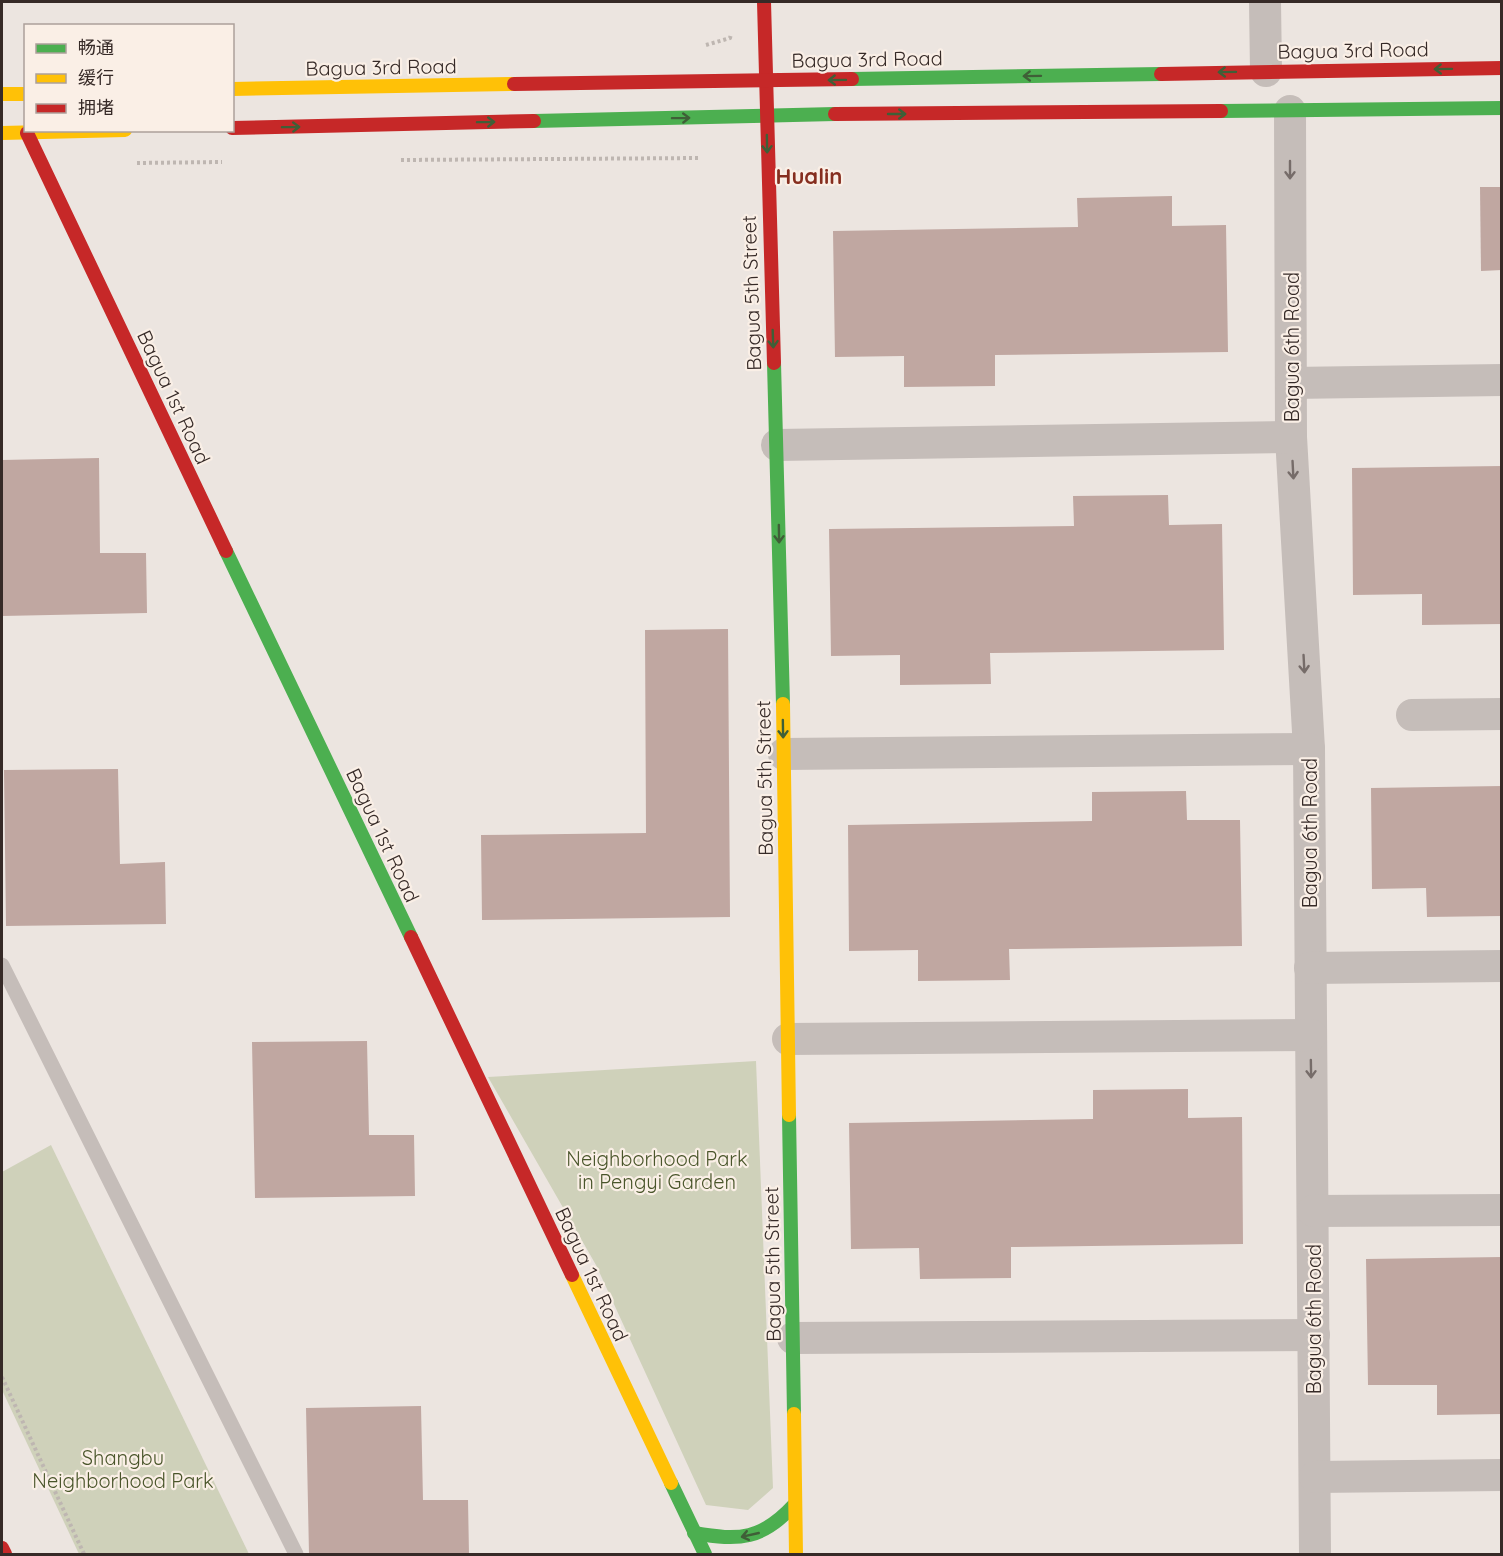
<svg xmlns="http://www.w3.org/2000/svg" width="1503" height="1556" font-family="Quicksand,'Noto Sans SC',sans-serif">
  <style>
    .green { fill: #cfd1ba }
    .building { fill: #c0a7a1 }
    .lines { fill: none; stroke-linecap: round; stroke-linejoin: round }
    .path { stroke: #beb6b1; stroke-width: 4; stroke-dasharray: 3 3; stroke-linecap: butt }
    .lane { stroke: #c5bdb9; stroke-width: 15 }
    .street { stroke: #c5bdb9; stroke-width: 32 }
    .fast { stroke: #4caf50; stroke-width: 14 }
    .slow { stroke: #ffc107; stroke-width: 14 }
    .jam { stroke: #c62828; stroke-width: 14 }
    .oneway { stroke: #3f5f37 }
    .oneway2 { stroke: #766c69 }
    .labels { text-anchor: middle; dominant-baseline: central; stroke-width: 4.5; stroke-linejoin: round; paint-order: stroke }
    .street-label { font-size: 20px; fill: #362a27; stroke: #faefe6 }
    .park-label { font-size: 20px; fill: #49552a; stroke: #faefe6 }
    .quarter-label { font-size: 22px; font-weight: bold; fill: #862e1f; stroke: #faefe6 }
  </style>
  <rect width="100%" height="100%" fill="#ece5e0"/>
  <!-- green -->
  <g class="green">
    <path d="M756,1061L773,1488L748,1510L706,1505L596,1265L488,1077Z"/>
    <path d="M51,1145L249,1554H79L2,1390V1172Z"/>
  </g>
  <!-- building -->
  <g class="building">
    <path d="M1480,187H1502V270L1481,271Z"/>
    <path d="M1172,196V226L1226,225L1228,352L995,355V386L904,387V356L835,357L833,231L1078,227L1077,198Z"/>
    <path d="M99,458L100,553H146L147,613L2,616V460Z"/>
    <path d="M1502,466V624L1422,625V594L1353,595L1352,468Z"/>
    <path d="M1168,495L1169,525L1222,524L1224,650L990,653L991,684L900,685V655L831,656L829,529L1074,526L1073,496Z"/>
    <path d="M728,629L730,917L482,920L481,835L646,833L645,630Z"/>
    <path d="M118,769L120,864L165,862L166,924L6,926L4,770Z"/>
    <path d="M1502,786V916L1427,917L1426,888L1372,889L1371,788Z"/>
    <path d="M1186,791L1187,820H1240L1242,946L1009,949L1010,980L918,981V950L849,951L848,825L1092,821V792Z"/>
    <path d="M367,1041L369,1135H414L415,1196L255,1198L252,1042Z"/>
    <path d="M1188,1089V1118L1242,1117L1243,1244L1011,1247V1278L920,1279L919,1248L851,1249L849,1123L1093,1119V1090Z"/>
    <path d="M1502,1257V1414L1437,1415V1385H1368L1366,1259Z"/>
    <path d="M421,1406L423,1500H468L469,1554H309L306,1408Z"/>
  </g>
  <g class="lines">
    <!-- path -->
    <g class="path">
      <path d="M706,45L730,38L731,34"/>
      <path d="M401,160L701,158"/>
      <path d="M137,163L222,162"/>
      <path d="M2,1377L84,1554"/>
    </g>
    <!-- lane -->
    <path class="lane" d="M2,965L296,1554"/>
    <!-- street -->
    <g class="street">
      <path d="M1265,2L1266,71"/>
      <path d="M1290,111L1291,437L1309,749L1315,1554"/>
      <path d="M1291,383L1502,380"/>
      <path d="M777,445L1291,437"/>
      <path d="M1412,715L1502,714"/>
      <path d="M784,754L1309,749"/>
      <path d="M1310,968L1502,966"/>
      <path d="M788,1039L1311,1035"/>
      <path d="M1313,1211L1502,1210"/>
      <path d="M793,1338L1314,1335"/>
      <path d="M1315,1477L1502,1475"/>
    </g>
    <!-- fast -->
    <g class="fast">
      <path d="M852,79L1161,74"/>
      <path d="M1221,111L1502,108"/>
      <path d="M534,121L835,114"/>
      <path d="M774,363L783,704"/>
      <path d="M226,551L411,937"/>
      <path d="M789,1115L794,1414"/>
      <path d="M671,1483L705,1554"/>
      <path d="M694,1533C740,1541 762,1540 795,1504"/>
    </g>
    <!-- slow -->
    <g class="slow">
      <path d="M232,89L514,84"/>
      <path d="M2,94H26"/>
      <path d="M2,133L125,130"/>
      <path d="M783,704L789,1115"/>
      <path d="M572,1275L671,1483"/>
      <path d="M794,1414L796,1554"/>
    </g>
    <!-- jam -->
    <g class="jam">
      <path d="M764,2L774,363"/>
      <path d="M1161,74L1502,68"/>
      <path d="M514,84L852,79"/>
      <path d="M835,114L1221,111"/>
      <path d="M232,128L534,121"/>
      <path d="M27,133L226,551"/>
      <path d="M411,937L572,1275"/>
      <path d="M2,1548L5,1554"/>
    </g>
  </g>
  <!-- one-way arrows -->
  <defs><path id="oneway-shaft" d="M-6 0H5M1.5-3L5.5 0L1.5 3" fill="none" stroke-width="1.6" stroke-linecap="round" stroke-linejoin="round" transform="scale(1.5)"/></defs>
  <g class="oneway">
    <use href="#oneway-shaft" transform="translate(1443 69) rotate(179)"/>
    <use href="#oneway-shaft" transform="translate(1227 72) rotate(179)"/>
    <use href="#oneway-shaft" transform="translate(1032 76) rotate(179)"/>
    <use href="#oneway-shaft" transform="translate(837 80) rotate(179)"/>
    <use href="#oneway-shaft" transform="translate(897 114)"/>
    <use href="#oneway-shaft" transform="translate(681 118) rotate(-1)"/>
    <use href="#oneway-shaft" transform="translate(486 122) rotate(-1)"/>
    <use href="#oneway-shaft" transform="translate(291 127) rotate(-1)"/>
    <use href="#oneway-shaft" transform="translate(767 144) rotate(89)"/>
    <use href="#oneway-shaft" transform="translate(773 339) rotate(88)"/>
    <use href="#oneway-shaft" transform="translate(779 534) rotate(89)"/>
    <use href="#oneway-shaft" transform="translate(783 729) rotate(89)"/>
    <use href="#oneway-shaft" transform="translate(750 1535) rotate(167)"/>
  </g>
  <g class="oneway2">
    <use href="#oneway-shaft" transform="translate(1290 170) rotate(90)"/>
    <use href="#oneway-shaft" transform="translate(1293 470) rotate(87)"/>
    <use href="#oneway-shaft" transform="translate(1304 664) rotate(87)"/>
    <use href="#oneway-shaft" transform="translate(1311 1069) rotate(89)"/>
  </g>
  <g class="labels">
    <!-- street labels -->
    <g class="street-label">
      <text transform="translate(1353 50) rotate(-1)">Bagua 3rd Road</text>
      <text transform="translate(867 59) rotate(-1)">Bagua 3rd Road</text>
      <text transform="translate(381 67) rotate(-1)">Bagua 3rd Road</text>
      <text transform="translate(751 293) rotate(-92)">Bagua 5th Street</text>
      <text transform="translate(1291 347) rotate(-90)">Bagua 6th Road</text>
      <text transform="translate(174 397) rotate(65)">Bagua 1st Road</text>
      <text transform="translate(764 778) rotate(-91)">Bagua 5th Street</text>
      <text transform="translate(1309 833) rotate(-90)">Bagua 6th Road</text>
      <text transform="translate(383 835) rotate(65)">Bagua 1st Road</text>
      <text transform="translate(772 1264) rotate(-91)">Bagua 5th Street</text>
      <text transform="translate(592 1274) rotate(65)">Bagua 1st Road</text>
      <text transform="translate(1313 1319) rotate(-90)">Bagua 6th Road</text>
    </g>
    <!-- park labels -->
    <g class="park-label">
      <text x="657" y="1158">Neighborhood Park<tspan x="657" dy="23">in Pengyi Garden</tspan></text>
      <text x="123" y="1457">Shangbu<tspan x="123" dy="23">Neighborhood Park</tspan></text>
    </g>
    <!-- quarter labels -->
    <g class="quarter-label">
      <text x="809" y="176">Hualin</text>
    </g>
  </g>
  <!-- border -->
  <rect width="1503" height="1556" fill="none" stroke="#362a27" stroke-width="6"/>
  <!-- legend -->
  <rect x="24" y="24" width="210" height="108" fill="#faefe6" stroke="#aca09a" stroke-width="1.5"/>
  <rect x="36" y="44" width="30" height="9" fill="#4caf50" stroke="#aca09a" stroke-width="1.5"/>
  <text x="78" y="54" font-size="18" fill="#362a27">畅通</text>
  <rect x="36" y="74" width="30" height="9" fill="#ffc107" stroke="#aca09a" stroke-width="1.5"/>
  <text x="78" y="84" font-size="18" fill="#362a27">缓行</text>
  <rect x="36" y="104" width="30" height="9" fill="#c62828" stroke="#aca09a" stroke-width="1.5"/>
  <text x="78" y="114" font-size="18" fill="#362a27">拥堵</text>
</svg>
